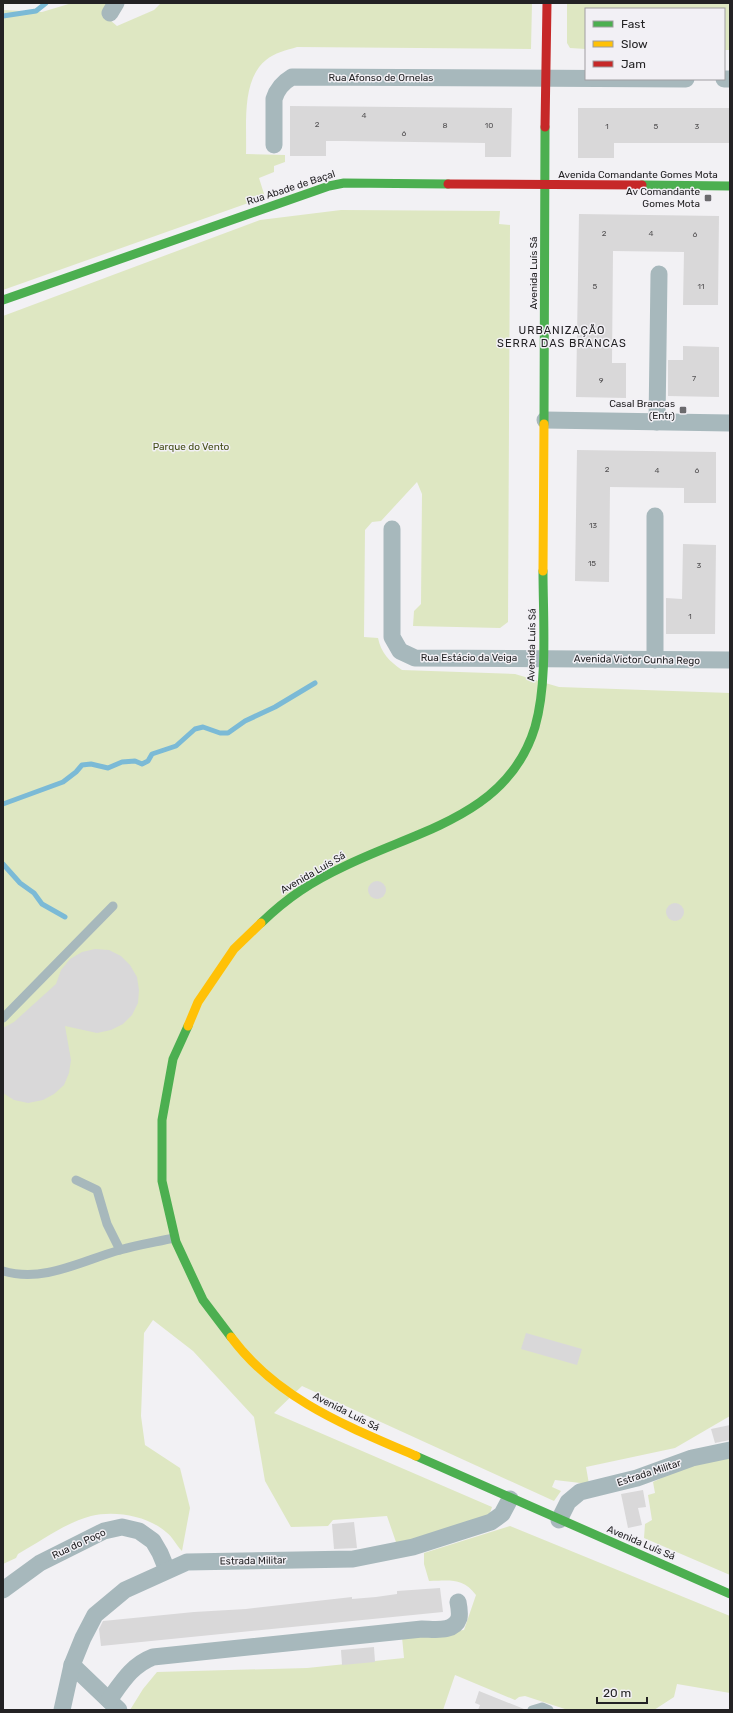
<svg xmlns="http://www.w3.org/2000/svg" width="733" height="1713" font-family="Rubik,sans-serif">
  <style>
    .green { fill: #dee7c2 }
    .lines { fill: none; stroke-linecap: round; stroke-linejoin: round }
    .stream { stroke: #7bbad6; stroke-width: 5 }
    .building { fill: #d9d8d9 }
    .lane { stroke: #a7b8bc; stroke-width: 9 }
    .street { stroke: #a7b8bc; stroke-width: 17 }
    .fast { stroke: #4caf50; stroke-width: 9 }
    .slow { stroke: #ffc107; stroke-width: 9 }
    .jam { stroke: #c62828; stroke-width: 9 }
    .poi-dot { fill: #6b6a6d; stroke: #f2f0f5; stroke-width: 1.5 }
    .labels { text-anchor: middle; dominant-baseline: central; stroke-width: 3; stroke-linejoin: round; paint-order: stroke }
    .number-label { font-size: 8px; fill: #545254 }
    .street-label { font-size: 10px; fill: #232224; stroke: #f2f0f5 }
    .poi-label { font-size: 10px; fill: #232224; stroke: #f2f0f5; text-anchor: end }
    .park-label { font-size: 10px; fill: #444e17; stroke: #f2f0f5 }
    .neighbourhood-label { font-size: 11px; letter-spacing: 1px; fill: #232224; stroke: #f2f0f5 }
  </style>
  <rect width="100%" height="100%" fill="#f2f1f4"/>
  <!-- green -->
  <g class="green">
    <path d="M72,3H108L103,14L117,26L154,10L161,3H532L531,49L297,47C287,50 274,53 266,60C241,80 247,125 246,154L285,155V162L274,166V172L259,178L265,197L3,290V10L42,12Z"/>
    <path d="M567,3H730V50H724V9H586V49L570,48L567,43Z"/>
    <path d="M341,210L500,211L499,224L510,225L508,622L500,628L413,626L414,611L421,604L422,494L417,482L381,521L372,522L365,530L364,637L378,638C381,653 389,661 402,670L515,674L559,687L730,693V1416L675,1448L586,1467L589,1484L555,1480L552,1487L561,1491L554,1501L302,1386L274,1413L492,1507L489,1516L397,1545L387,1516L333,1520L328,1526L291,1527L265,1481L254,1417L193,1351L153,1320L144,1333L141,1416L145,1445L180,1468L190,1508L182,1551C176,1545 173,1537 166,1532C148,1516 115,1510 91,1516C65,1523 41,1541 18,1554L16,1558L3,1564V316L260,220Z"/>
    <path d="M730,1455V1575L644,1538L645,1524L652,1520L648,1495L655,1493L653,1482L691,1464Z"/>
    <path d="M510,1526L730,1616V1693L677,1684L674,1697L654,1710H568L525,1696L519,1697L515,1700L455,1675L443,1710H130L143,1689L157,1672L307,1668L404,1658L402,1637L464,1630L476,1595C462,1577 449,1581 429,1581L424,1564V1553Z"/>
  </g>
  <g class="lines">
    <!-- stream -->
    <g class="stream">
      <path d="M3,16L36,11L46,3"/>
      <path d="M3,804L63,782L76,772L82,765L91,764L108,768L122,762L135,761L142,764L148,761L152,754L176,746L195,729L203,727L220,733H228L245,721L275,707L315,683"/>
      <path d="M3,864L20,883L34,893L42,904L65,917"/>
    </g>
  </g>
  <!-- building -->
  <g class="building">
    <path d="M290,106L512,108L511,157H485V143L344,141H326V156H290Z"/>
    <path d="M578,108H730V143H614V158H578Z"/>
    <path d="M579,214L719,216L718,305H683L684,252L613,251L612,363H626V398L576,397Z"/>
    <path d="M683,346L719,347V397L668,396V360H683Z"/>
    <path d="M577,450L716,452V503H684V488L610,487L609,582L575,581Z"/>
    <path d="M683,544L716,545L715,634H666V598L682,599Z"/>
    <circle cx="377" cy="890" r="9"/>
    <circle cx="675" cy="912" r="9"/>
    <path d="M95,949L109,950L121,956L130,965L137,977L139,990L138,1003L132,1015L123,1024L111,1030L97,1033L65,1026L71,1060L69,1073L64,1085L54,1094L43,1100L28,1103L14,1100L3,1093V1028L14,1022L56,984L61,970L70,959L82,952Z"/>
    <path d="M526,1333L582,1349L577,1365L521,1349Z"/>
    <path d="M730,1425V1440L715,1443L711,1429Z"/>
    <path d="M643,1490L646,1507L638,1508L642,1525L628,1528L621,1494Z"/>
    <path d="M354,1522L357,1548L334,1549L332,1524Z"/>
    <path d="M440,1588L443,1612L101,1646L99,1629L103,1621L194,1612L246,1609L352,1597V1599L376,1597L397,1594V1591Z"/>
    <path d="M374,1647L375,1662L342,1665L341,1650Z"/>
    <path d="M479,1691L524,1709V1710H478L480,1705L475,1703Z"/>
  </g>
  <g class="lines">
    <!-- lane -->
    <g class="lane">
      <path d="M3,1018L113,906"/>
      <path d="M76,1180L97,1190L107,1224L120,1250"/>
      <path d="M3,1271C44,1283 81,1261 120,1250C137,1245 156,1242 174,1238"/>
      <path d="M532,1710L542,1707L549,1710"/>
    </g>
    <!-- street -->
    <g class="street">
      <path d="M110,13L116,3"/>
      <path d="M724,79H730"/>
      <path d="M274,145V99C277,89 282,83 292,77L686,79"/>
      <path d="M545,420L730,423"/>
      <path d="M657,422L659,274"/>
      <path d="M392,529V637L400,651L415,658L730,660"/>
      <path d="M655,660V516"/>
      <path d="M559,1520L568,1502L580,1492L637,1478L692,1458L730,1450"/>
      <path d="M3,1590L40,1563L104,1531L122,1527L139,1531L153,1541L160,1553L167,1570"/>
      <path d="M72,1665L119,1710"/>
      <path d="M109,1700C122,1682 132,1665 153,1657L422,1629C434,1629 454,1633 459,1618C460,1613 459,1607 458,1602"/>
      <path d="M62,1710L72,1665L83,1638L95,1615L125,1590L187,1562L353,1559L413,1547L491,1522L502,1514L510,1499"/>
    </g>
    <!-- fast -->
    <g class="fast">
      <path d="M642,185L730,186"/>
      <path d="M3,300L329,186L344,183L448,184"/>
      <path d="M544,424L545,127"/>
      <path d="M261,923C288,897 311,882 345,866C418,830 508,816 535,727C548,682 543,618 543,571"/>
      <path d="M188,1026L173,1059L162,1120V1181L176,1242L203,1300L231,1337"/>
      <path d="M416,1456L730,1594"/>
    </g>
    <!-- slow -->
    <g class="slow">
      <path d="M543,571L544,424"/>
      <path d="M188,1026L198,1002L234,949L261,923"/>
      <path d="M231,1337C278,1400 347,1426 416,1456"/>
    </g>
    <!-- jam -->
    <g class="jam">
      <path d="M545,127L547,3"/>
      <path d="M448,184L642,185"/>
    </g>
  </g>
  <!-- markers -->
  <g class="poi-dot">
    <rect x="704" y="194" width="8" height="8" rx="2"/>
    <rect x="679" y="406" width="8" height="8" rx="2"/>
  </g>
  <g class="labels">
    <!-- number labels -->
    <g class="number-label">
      <text x="364" y="115">4</text>
      <text x="317" y="124">2</text>
      <text x="445" y="125">8</text>
      <text x="489" y="125">10</text>
      <text x="607" y="126">1</text>
      <text x="656" y="126">5</text>
      <text x="697" y="126">3</text>
      <text x="404" y="133">6</text>
      <text x="604" y="233">2</text>
      <text x="651" y="233">4</text>
      <text x="695" y="234">6</text>
      <text x="595" y="286">5</text>
      <text x="701" y="286">11</text>
      <text x="694" y="378">7</text>
      <text x="601" y="380">9</text>
      <text x="607" y="469">2</text>
      <text x="657" y="470">4</text>
      <text x="697" y="470">6</text>
      <text x="593" y="525">13</text>
      <text x="592" y="563">15</text>
      <text x="699" y="565">3</text>
      <text x="690" y="616">1</text>
    </g>
    <!-- street labels -->
    <g class="street-label">
      <text x="381" y="78">Rua Afonso de Ornelas</text>
      <text x="638" y="175">Avenida Comandante Gomes Mota</text>
      <text transform="translate(291 188) rotate(-18)">Rua Abade de Baçal</text>
      <text transform="translate(534 273) rotate(-90)">Avenida Luís Sá</text>
      <text transform="translate(532 645) rotate(-89)">Avenida Luís Sá</text>
      <text x="469" y="658">Rua Estácio da Veiga</text>
      <text transform="translate(637 660) rotate(1)">Avenida Victor Cunha Rego</text>
      <text transform="translate(313 873) rotate(-30)">Avenida Luís Sá</text>
      <text transform="translate(346 1412) rotate(27)">Avenida Luís Sá</text>
      <text transform="translate(649 1473) rotate(-18)">Estrada Militar</text>
      <text transform="translate(641 1543) rotate(23)">Avenida Luís Sá</text>
      <text transform="translate(79 1544) rotate(-25)">Rua do Poço</text>
      <text transform="translate(253 1561) rotate(-1)">Estrada Militar</text>
    </g>
    <!-- poi labels -->
    <g class="poi-label">
      <text x="700" y="192">Av Comandante<tspan x="700" dy="12">Gomes Mota</tspan></text>
      <text x="675" y="404">Casal Brancas<tspan x="675" dy="12">(Entr)</tspan></text>
    </g>
    <!-- park labels -->
    <g class="park-label">
      <text x="191" y="447">Parque do Vento</text>
    </g>
    <!-- neighbourhood labels -->
    <g class="neighbourhood-label">
      <text x="562" y="330">URBANIZAÇÃO<tspan x="562" dy="13">SERRA DAS BRANCAS</tspan></text>
    </g>
  </g>
  <!-- border -->
  <rect width="733" height="1713" fill="none" stroke="#232224" stroke-width="8"/>
  <!-- legend -->
  <rect x="585" y="8" width="140" height="72" fill="#f2f0f5" stroke="#9f9ea1"/>
  <rect x="593" y="21" width="20" height="6" fill="#4caf50" stroke="#9f9ea1"/>
  <text x="621" y="28" font-size="12" fill="#232224">Fast</text>
  <rect x="593" y="41" width="20" height="6" fill="#ffc107" stroke="#9f9ea1"/>
  <text x="621" y="48" font-size="12" fill="#232224">Slow</text>
  <rect x="593" y="61" width="20" height="6" fill="#c62828" stroke="#9f9ea1"/>
  <text x="621" y="68" font-size="12" fill="#232224">Jam</text>
  <!-- scale -->
  <path d="M597 1697v6h50v-6" fill="none" stroke="#232224" stroke-width="2"/>
  <text x="603" y="1697" font-size="12" fill="#232224" stroke="#f2f0f5" stroke-width="3" paint-order="stroke">20 m</text>
</svg>
